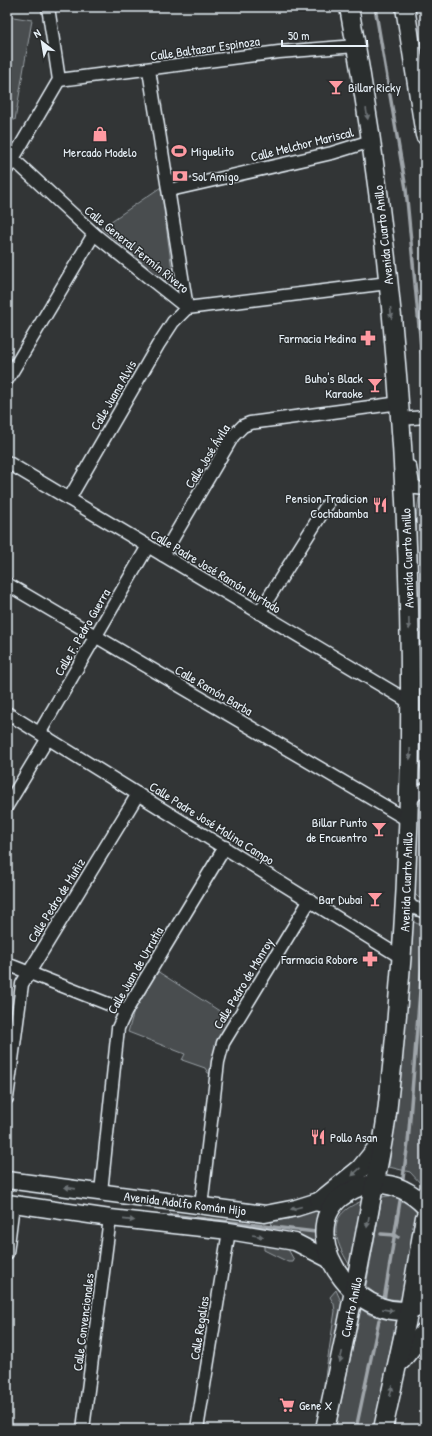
<svg xmlns="http://www.w3.org/2000/svg" width="432" height="1436" font-family="'Patrick Hand',sans-serif">
  <style>
    .green { fill: #494d4f; stroke: #989fa4 }
    .lines { fill: none; stroke-linecap: round; stroke-linejoin: round }
    .stream { stroke: #9fa5aa; stroke-width: 3.5 }
    .minor-casing { stroke: #e8f1f8; stroke-width: 15 }
    .major-casing { stroke: #e8f1f8; stroke-width: 19 }
    .highway-casing { stroke: #e8f1f8; stroke-width: 21 }
    .minor { stroke: #2a2d2e; stroke-width: 12 }
    .major { stroke: #2a2d2e; stroke-width: 16 }
    .highway { stroke: #2a2d2e; stroke-width: 18 }
    .oneway { fill: #6c7275 }
    .labels { text-anchor: middle; dominant-baseline: central; stroke-width: 3; stroke-linejoin: round; paint-order: stroke }
    .street-label { font-size: 13px; fill: #e8f1f8; stroke: #2a2d2e }
    .poi-label { font-size: 13px; fill: #e8f1f8; stroke: #2a2d2e; text-anchor: end }
  </style>
  <rect width="100%" height="100%" fill="#323536"/>
  <filter id="ink" filterUnits="userSpaceOnUse"><feTurbulence type="fractalNoise" baseFrequency=".025" numOctaves="2"/><feDisplacementMap in="SourceGraphic" scale="8" xChannelSelector="R" yChannelSelector="G"/><feConvolveMatrix kernelMatrix="1 2 1 2 8 2 1 2 1" color-interpolation-filters="sRGB"/></filter>
  <g filter="url(#ink)">
    <!-- green -->
    <g class="green">
      <path d="M7,16L32,20L15,120L7,119Z"/>
      <path d="M161,187L173,277L170,280L164,281L101,228Z"/>
      <path d="M425,495V777L422,773L419,760V658L416,517L419,498Z"/>
      <path d="M425,797V899L419,898L413,892L418,805Z"/>
      <path d="M412,921L418,924L425,923V1136L421,1184L410,1172L389,1167L403,1042Z"/>
      <path d="M157,971L232,1019L214,1074L208,1073L205,1068L182,1060L185,1054L128,1032L135,1008Z"/>
      <path d="M393,1195C405,1196 413,1203 418,1214L404,1299C389,1301 377,1297 366,1286L382,1197Z"/>
      <path d="M365,1200L352,1269C333,1239 324,1214 365,1200Z"/>
      <path d="M323,1207L317,1226L316,1242L288,1234L270,1233L272,1221L288,1219Z"/>
      <path d="M264,1245L288,1249L294,1260L293,1262H288L264,1250Z"/>
      <path d="M336,1290L343,1306L326,1393L323,1390L335,1311L334,1304L330,1297Z"/>
      <path d="M361,1309L370,1315L397,1318L374,1429H335Z"/>
    </g>
    <g class="lines">
      <!-- stream -->
      <g class="stream">
        <path d="M375,7L406,189L425,389"/>
        <path d="M403,1178L408,1143L425,927"/>
        <path d="M171,1215L316,1232"/>
        <path d="M381,1234L395,1235L398,1237"/>
        <path d="M384,1300L400,1201"/>
        <path d="M356,1429L379,1320"/>
      </g>
      <!-- minor casing -->
      <g class="minor-casing">
        <g id="minor">
          <path d="M59,80L279,52L356,46"/>
          <path d="M7,157L13,159L94,234L187,308L388,283"/>
          <path d="M7,169L59,80L48,7"/>
          <path d="M170,190L332,153L371,141"/>
          <path d="M7,380L94,234"/>
          <path d="M401,419L425,417"/>
          <path d="M7,462L411,703"/>
          <path d="M410,467L413,484L417,488L425,489"/>
          <path d="M69,499L158,345L173,322L187,308L149,70"/>
          <path d="M163,555L233,436L243,426L250,423L400,403"/>
          <path d="M7,584L408,820"/>
          <path d="M259,613L327,505"/>
          <path d="M7,713L402,958"/>
          <path d="M40,732L148,546"/>
          <path d="M409,802L416,794L425,789"/>
          <path d="M7,806L48,738"/>
          <path d="M405,898L412,907L425,912"/>
          <path d="M7,964L126,1011"/>
          <path d="M7,1098L22,984L138,794"/>
          <path d="M101,1192L118,1028L126,1011L225,847"/>
          <path d="M201,1206L218,1062L223,1043L310,900"/>
          <path d="M7,1253L13,1204"/>
          <path d="M83,1429L110,1218"/>
          <path d="M197,1429L229,1231"/>
        </g>
      </g>
      <!-- major casing -->
      <g class="major-casing">
        <g id="major">
          <path d="M7,1180L265,1214L296,1208L331,1197"/>
          <path d="M7,1203L110,1218L229,1231L295,1242L332,1261"/>
        </g>
      </g>
      <!-- highway casing -->
      <g class="highway-casing">
        <g id="highway">
          <path d="M405,7L425,135"/>
          <path d="M319,1202L360,1169L381,1143"/>
          <path d="M425,1206C409,1190 391,1181 368,1185C358,1186 349,1191 341,1197C290,1239 368,1337 425,1304"/>
          <path d="M401,1361L425,1331"/>
          <path d="M325,1429C342,1352 358,1274 372,1196C378,1166 385,1135 388,1104C407,939 413,774 409,608C404,406 386,205 349,7"/>
          <path d="M383,1429L409,1310L425,1217"/>
        </g>
      </g>
      <!-- minor -->
      <use href="#minor" class="minor"/>
      <!-- major -->
      <use href="#major" class="major"/>
      <!-- highway -->
      <use href="#highway" class="highway"/>
    </g>
    <!-- one-way arrows -->
    <defs><path id="oneway-solid" d="M-6-.8H1V-3.2L6.5 0L1 3.2V.8H-6Z"/></defs>
    <g class="oneway">
      <use href="#oneway-solid" transform="translate(367 114) rotate(81)"/>
      <use href="#oneway-solid" transform="translate(391 313) rotate(85)"/>
      <use href="#oneway-solid" transform="translate(409 624) rotate(89)"/>
      <use href="#oneway-solid" transform="translate(410 754) rotate(91)"/>
      <use href="#oneway-solid" transform="translate(356 1172) rotate(137)"/>
      <use href="#oneway-solid" transform="translate(70 1188) rotate(-172)"/>
      <use href="#oneway-solid" transform="translate(296 1208) rotate(166)"/>
      <use href="#oneway-solid" transform="translate(129 1220) rotate(6)"/>
      <use href="#oneway-solid" transform="translate(368 1222) rotate(100)"/>
      <use href="#oneway-solid" transform="translate(258 1236) rotate(9)"/>
      <use href="#oneway-solid" transform="translate(388 1310) rotate(9)"/>
      <use href="#oneway-solid" transform="translate(341 1357) rotate(103)"/>
      <use href="#oneway-solid" transform="translate(391 1391) rotate(-77)"/>
    </g>
  </g>
  <!-- icons -->
  <defs>
    <g id="bar-bare" transform="scale(1.2)"><path d="M-6-5H6L.8 .8V4.5H3.5V6h-7V4.5H-.8V.8Z" fill="#ff9aa2" stroke="#2a2d2e" stroke-width="2.5" paint-order="stroke"/></g>
    <g id="shop-bare" transform="scale(1.2)"><path d="M-5-2.5h2.3a2.7 3.5 0 0 1 5.4 0H5L5.5 6h-11ZM-1.5-2.5h3a1.5 2.3 0 0 0-3 0Z" fill="#ff9aa2" stroke="#2a2d2e" stroke-width="2.5" paint-order="stroke"/></g>
    <g id="stadium-bare" transform="scale(1.2)"><path d="M0-5a6.5 5 0 1 0 0 10a6.5 5 0 1 0 0-10ZM-3.5-1.8h7v3.6h-7Z" fill="#ff9aa2" stroke="#2a2d2e" stroke-width="2.5" paint-order="stroke"/></g>
    <g id="bank-bare" transform="scale(1.2)"><path d="M-6-4H6V4H-6ZM0-2.3a2.3 2.3 0 1 0 0 4.6a2.3 2.3 0 1 0 0-4.6Z" fill="#ff9aa2" stroke="#2a2d2e" stroke-width="2.5" paint-order="stroke"/></g>
    <g id="pharmacy-bare" transform="scale(1.2)"><path d="M-2-6h4v4h4v4h-4v4h-4v-4h-4v-4h4Z" fill="#ff9aa2" stroke="#2a2d2e" stroke-width="2.5" paint-order="stroke"/></g>
    <g id="restaurant-bare" transform="scale(1.2)"><path d="M-5-6h1v4h1v-4h1v4h1v-4h1v5L-1.5 .5V6h-2V.5L-5-1ZM5-6V6H3V1.5H1.5Q1.5-4 5-6Z" fill="#ff9aa2" stroke="#2a2d2e" stroke-width="2.5" paint-order="stroke"/></g>
    <g id="supermarket-bare" transform="scale(1.2)"><path d="M-6-5.5h2.5l.6 2H6L4.5 2H-2.5L-4.4-4H-6ZM-1.5 3.2a1.3 1.3 0 1 0 .1 0ZM3 3.2a1.3 1.3 0 1 0 .1 0Z" fill="#ff9aa2" stroke="#2a2d2e" stroke-width="2.5" paint-order="stroke"/></g>
  </defs>
  <g fill-rule="evenodd">
    <use href="#bar-bare" x="336" y="87"/>
    <use href="#shop-bare" x="100" y="134"/>
    <use href="#stadium-bare" x="179" y="151"/>
    <use href="#bank-bare" x="180" y="176"/>
    <use href="#pharmacy-bare" x="368" y="338"/>
    <use href="#bar-bare" x="375" y="385"/>
    <use href="#restaurant-bare" x="380" y="505"/>
    <use href="#bar-bare" x="379" y="829"/>
    <use href="#bar-bare" x="375" y="899"/>
    <use href="#pharmacy-bare" x="370" y="959"/>
    <use href="#restaurant-bare" x="318" y="1137"/>
    <use href="#supermarket-bare" x="287" y="1405"/>
  </g>
  <g class="labels">
    <!-- street labels -->
    <g class="street-label">
      <text transform="translate(205 48) rotate(-8)">Calle Baltazar Espinoza</text>
      <text transform="translate(302 144) rotate(-14)">Calle Melchor Mariscal</text>
      <text transform="translate(383 235) rotate(-96)">Avenida Cuarto Anillo</text>
      <text transform="translate(137 249) rotate(39)">Calle General Fermín Rivero</text>
      <text transform="translate(113 395) rotate(-60)">Calle Juana Alvis</text>
      <text transform="translate(207 456) rotate(-58)">Calle José Ávila</text>
      <text transform="translate(407 558) rotate(-92)">Avenida Cuarto Anillo</text>
      <text transform="translate(216 571) rotate(31)">Calle Padre José Ramón Hurtado</text>
      <text transform="translate(82 632) rotate(-60)">Calle F. Pedro Guerra</text>
      <text transform="translate(214 690) rotate(30)">Calle Ramón Barba</text>
      <text transform="translate(212 823) rotate(32)">Calle Padre José Molina Campo</text>
      <text transform="translate(406 882) rotate(-88)">Avenida Cuarto Anillo</text>
      <text transform="translate(56 900) rotate(-58)">Calle Pedro de Muñiz</text>
      <text transform="translate(135 970) rotate(-60)">Calle Juan de Urrutia</text>
      <text transform="translate(243 983) rotate(-59)">Calle Pedro de Monroy</text>
      <text transform="translate(185 1203) rotate(7)">Avenida Adolfo Román Hijo</text>
      <text transform="translate(351 1307) rotate(-78)">Cuarto Anillo</text>
      <text transform="translate(83 1322) rotate(-83)">Calle Convencionales</text>
      <text transform="translate(199 1328) rotate(-81)">Calle Regalías</text>
    </g>
    <!-- poi labels -->
    <g class="poi-label">
      <text x="348" y="87" text-anchor="start">Billar Ricky</text>
      <text x="191" y="151" text-anchor="start">Miguelito</text>
      <text x="100" y="152" text-anchor="middle">Mercado Modelo</text>
      <text x="192" y="176" text-anchor="start">Sol Amigo</text>
      <text x="356" y="338">Farmacia Medina</text>
      <text x="363" y="378">Buho's Black<tspan x="363" dy="15">Karaoke</tspan></text>
      <text x="368" y="498">Pension Tradicion<tspan x="368" dy="15">Cochabamba</tspan></text>
      <text x="367" y="822">Billar Punto<tspan x="367" dy="15">de Encuentro</tspan></text>
      <text x="363" y="899">Bar Dubai</text>
      <text x="358" y="959">Farmacia Robore</text>
      <text x="330" y="1137" text-anchor="start">Pollo Asan</text>
      <text x="299" y="1405" text-anchor="start">Gene X</text>
    </g>
  </g>
  <!-- margin -->
  <rect width="432" height="1436" fill="none" stroke="#2a2d2e" stroke-width="24"/>
  <rect x="12" y="12" width="408" height="1412" fill="none" stroke="#e8f1f8" stroke-width="1.5" filter="url(#ink)"/>
  <!-- north arrow -->
  <g transform="translate(42 42) rotate(329)" stroke="#2a2d2e" stroke-width="3" paint-order="stroke">
  <path d="M0-3L7 15L0 10L-7 15Z" fill="#e8f1f8"/>
  <text y="-6" font-size="11" font-weight="bold" text-anchor="middle" fill="#e8f1f8">N</text>
  </g>
  <!-- scale -->
  <path d="M282 40v6h85v-6" fill="none" stroke="#e8f1f8" stroke-width="2"/>
  <text x="288" y="40" font-size="12" fill="#e8f1f8" stroke="#2a2d2e" stroke-width="3" paint-order="stroke">50 m</text>
</svg>
